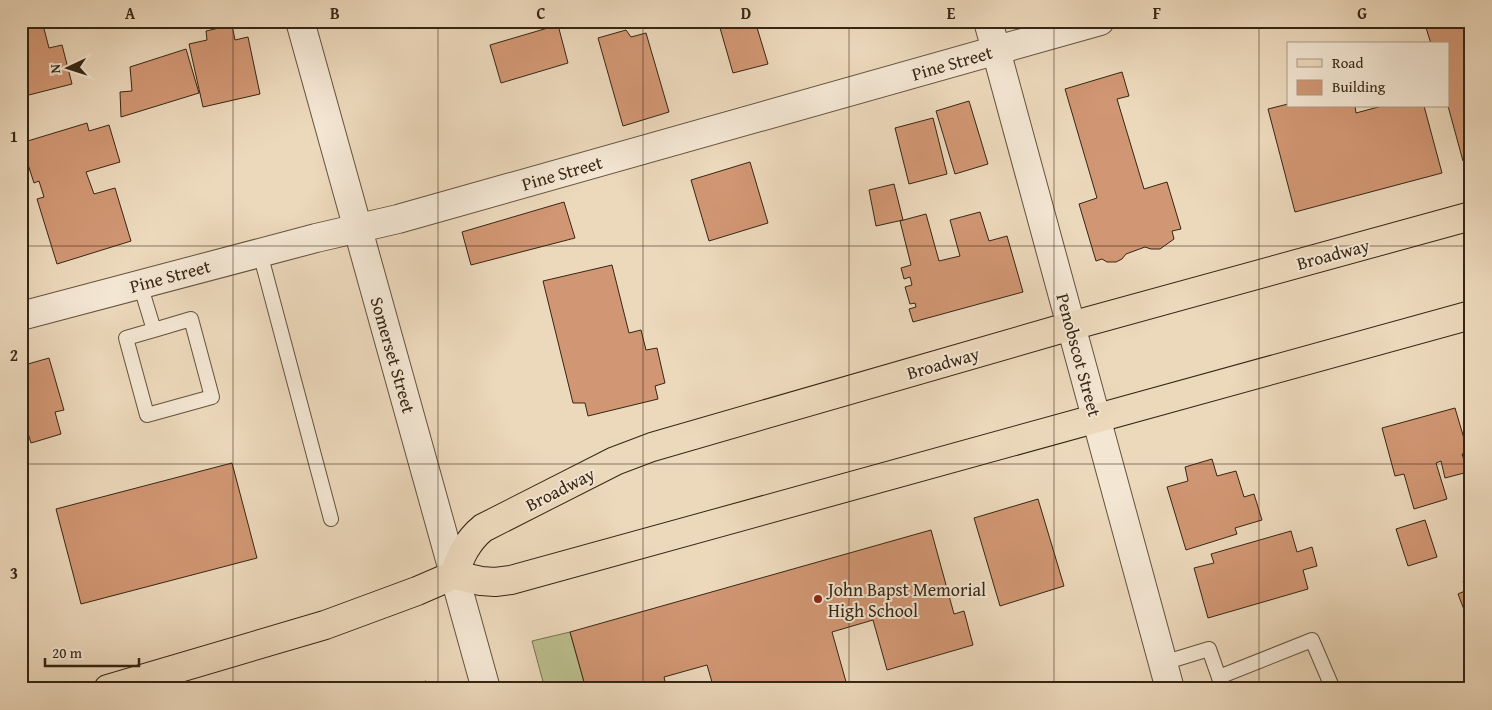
<svg xmlns="http://www.w3.org/2000/svg" width="1492" height="710" font-family="'Gentium Book Plus',serif">
  <style>
    .green { fill: #bbbe8d; stroke: #787250 }
    .building { fill: #d19673; stroke: #362613 }
    .lines { fill: none; stroke-linecap: round; stroke-linejoin: round }
    .service-casing { stroke: #64523d; stroke-width: 16 }
    .minor-casing { stroke: #64523d; stroke-width: 30 }
    .primary-casing { stroke: #362613; stroke-width: 30 }
    .service { stroke: #f3e6d3; stroke-width: 14 }
    .minor { stroke: #f3e6d3; stroke-width: 28 }
    .primary { stroke: #ecd8bb; stroke-width: 28 }
    .grid { fill: none; stroke: #362613; stroke-width: 1; stroke-opacity: 0.55 }
    .poi-dot { fill: #8f2418; stroke: #f3e6d3; stroke-width: 2 }
    .labels { text-anchor: middle; dominant-baseline: central; stroke-width: 4; stroke-linejoin: round; paint-order: stroke }
    .street-label { font-size: 18px; fill: #362613; stroke: #f3e6d3 }
    .poi-label { font-size: 18px; fill: #362613; stroke: #f3e6d3; text-anchor: start }
    .neatline { fill: none; stroke: #362613; stroke-width: 2 }
    .grid-label { font-size: 16px; text-anchor: middle; font-weight: bold; fill: #362613 }
  </style>
  <rect width="100%" height="100%" fill="#ecd8bb"/>
  <filter id="stains"><feTurbulence type="fractalNoise" baseFrequency=".004" numOctaves="4"/><feColorMatrix values="0 0 0 0 .2 0 0 0 0 .09 0 0 0 0 .02 0 0 0 .5 -.17"/></filter>
  <radialGradient id="worn" r=".72"><stop offset=".6" stop-color="#630" stop-opacity="0"/><stop offset="1" stop-color="#630" stop-opacity=".3"/></radialGradient>
  <!-- green -->
  <path class="green" d="M570,632L586,689H545L532,641Z"/>
  <!-- building -->
  <g class="building">
    <path d="M21,21H42L49,48L62,45L72,84L21,97Z"/>
    <path d="M718,21H755L768,64L733,73Z"/>
    <path d="M1424,21H1471V159L1463,161L1448,106V44H1431Z"/>
    <path d="M232,25L235,40L248,37L260,94L203,107L189,44L207,40L206,31Z"/>
    <path d="M558,25L568,63L501,83L490,45Z"/>
    <path d="M626,30L631,37L646,33L669,112L623,126L598,38Z"/>
    <path d="M186,49L199,93L121,117L120,92L132,91L130,67Z"/>
    <path d="M1122,72L1129,96L1117,99L1144,189L1167,182L1181,229L1172,231L1174,239L1160,249H1151L1145,247L1126,254L1122,259L1116,262H1107L1102,259L1096,261L1079,204L1097,198L1065,89Z"/>
    <path d="M969,101L988,164L955,174L936,111Z"/>
    <path d="M1288,104V106H1355L1356,113L1382,106H1424L1442,173L1295,212L1268,109Z"/>
    <path d="M933,118L947,174L909,184L895,128Z"/>
    <path d="M87,123L89,131L109,125L120,162L86,172L94,194L115,188L131,241L57,264L37,199L44,197L39,181L34,183L21,143Z"/>
    <path d="M750,162L768,223L709,241L691,180Z"/>
    <path d="M894,184L903,220L876,226L869,190Z"/>
    <path d="M564,202L575,238L471,265L462,232Z"/>
    <path d="M980,212L989,241L1007,236L1023,292L913,322L909,309L916,307L915,303L910,304L905,287L912,285L910,277L904,279L901,268L911,265L900,221L926,214L939,261L960,256L950,220Z"/>
    <path d="M612,265L629,333L641,330L646,350L657,348L665,383L655,386L658,399L588,416L585,403H573L543,281Z"/>
    <path d="M49,358L64,410L55,412L61,434L31,443L23,417L21,418V366Z"/>
    <path d="M1455,408L1468,452L1462,454L1468,472L1445,478L1441,461L1436,463L1447,499L1414,509L1404,474L1395,476L1382,428Z"/>
    <path d="M1212,459L1217,476L1236,471L1244,497L1254,494L1262,520L1235,528L1237,534L1186,550L1167,487L1188,481L1185,467Z"/>
    <path d="M232,463L257,558L81,604L56,509Z"/>
    <path d="M1038,499L1064,586L1000,606L974,518Z"/>
    <path d="M1425,520L1437,557L1408,566L1396,529Z"/>
    <path d="M931,530L954,614L964,611L973,645L887,670L873,620L832,632L848,689H714L707,665L664,677L667,689H586L570,632Z"/>
    <path d="M1291,531L1297,552L1312,547L1317,566L1303,570L1308,589L1208,618L1194,568L1214,563L1211,554Z"/>
    <path d="M1471,576V628L1458,594L1467,590L1463,581Z"/>
    <path d="M426,681L429,689H400Z"/>
  </g>
  <g class="lines">
    <!-- service casing -->
    <g class="service-casing">
      <g id="service">
        <path d="M260,253L331,519"/>
        <path d="M140,284L154,330L191,319L212,397L147,415L126,338L154,330"/>
        <path d="M1163,663L1209,649L1223,689"/>
        <path d="M1219,677L1312,640L1333,689"/>
      </g>
    </g>
    <!-- minor casing -->
    <g class="minor-casing">
      <g id="minor">
        <path d="M300,21L486,689"/>
        <path d="M988,21L1170,689"/>
        <path d="M21,316L316,238L398,219L1100,21"/>
      </g>
    </g>
    <!-- primary casing -->
    <g class="primary-casing">
      <g id="primary">
        <path d="M454,575C460,557 467,541 483,528L615,461L652,447L1071,326L1471,216"/>
        <path d="M108,689L325,625L417,591L454,575L481,581L495,582L511,580L1471,315"/>
      </g>
    </g>
    <!-- service -->
    <use href="#service" class="service"/>
    <!-- minor -->
    <use href="#minor" class="minor"/>
    <!-- primary -->
    <use href="#primary" class="primary"/>
  </g>
  <!-- grid -->
  <path class="grid" d="M233,21V689M438,21V689M643,21V689M849,21V689M1054,21V689M1259,21V689M21,246H1471M21,464H1471"/>
  <!-- markers -->
  <circle class="poi-dot" cx="818" cy="599" r="5"/>
  <g class="labels">
    <!-- street labels -->
    <g class="street-label">
      <text transform="translate(952 63) rotate(-16)">Pine Street</text>
      <text transform="translate(562 173) rotate(-16)">Pine Street</text>
      <text transform="translate(1333 254) rotate(-15)">Broadway</text>
      <text transform="translate(170 276) rotate(-15)">Pine Street</text>
      <text transform="translate(393 355) rotate(74)">Somerset Street</text>
      <text transform="translate(1079 355) rotate(75)">Penobscot Street</text>
      <text transform="translate(943 363) rotate(-16)">Broadway</text>
      <text transform="translate(560 489) rotate(-27)">Broadway</text>
    </g>
    <!-- poi labels -->
    <g class="poi-label">
      <text x="828" y="589">John Bapst Memorial<tspan x="828" dy="21">High School</tspan></text>
    </g>
  </g>
  <!-- margin -->
  <rect width="1492" height="710" fill="none" stroke="#ecd8bb" stroke-width="55"/>
  <!-- legend -->
  <rect x="1287" y="42" width="162" height="65" fill="#f3e6d3" stroke="#a79986"/>
  <rect x="1297" y="59" width="25" height="8" fill="#ecd8bb" stroke="#a79986"/>
  <text x="1332" y="68" font-size="15" fill="#362613">Road</text>
  <rect x="1297" y="80" width="25" height="15" fill="#d19673" stroke="#a79986"/>
  <text x="1332" y="92" font-size="15" fill="#362613">Building</text>
  <!-- north arrow -->
  <g transform="translate(68 68) rotate(266)" stroke="#f3e6d3" stroke-width="4" paint-order="stroke">
  <path d="M0-4L9 19L0 12L-9 19Z" fill="#362613"/>
  <text y="-8" font-size="14" font-weight="bold" text-anchor="middle" fill="#362613">N</text>
  </g>
  <!-- scale -->
  <path d="M45 658v8h94v-8" fill="none" stroke="#362613" stroke-width="2.5"/>
  <text x="52" y="658" font-size="15" fill="#362613" stroke="#f3e6d3" stroke-width="4" paint-order="stroke">20 m</text>
  <rect x="28" y="28" width="1436" height="654" class="neatline"/>
  <g class="grid-label">
    <text x="130" y="19">A</text>
    <text x="335" y="19">B</text>
    <text x="541" y="19">C</text>
    <text x="746" y="19">D</text>
    <text x="951" y="19">E</text>
    <text x="1157" y="19">F</text>
    <text x="1362" y="19">G</text>
    <text x="14" y="142">1</text>
    <text x="14" y="361">2</text>
    <text x="14" y="579">3</text>
  </g>
  <rect width="100%" height="100%" filter="url(#stains)"/>
  <rect width="100%" height="100%" fill="url(#worn)"/>
</svg>
